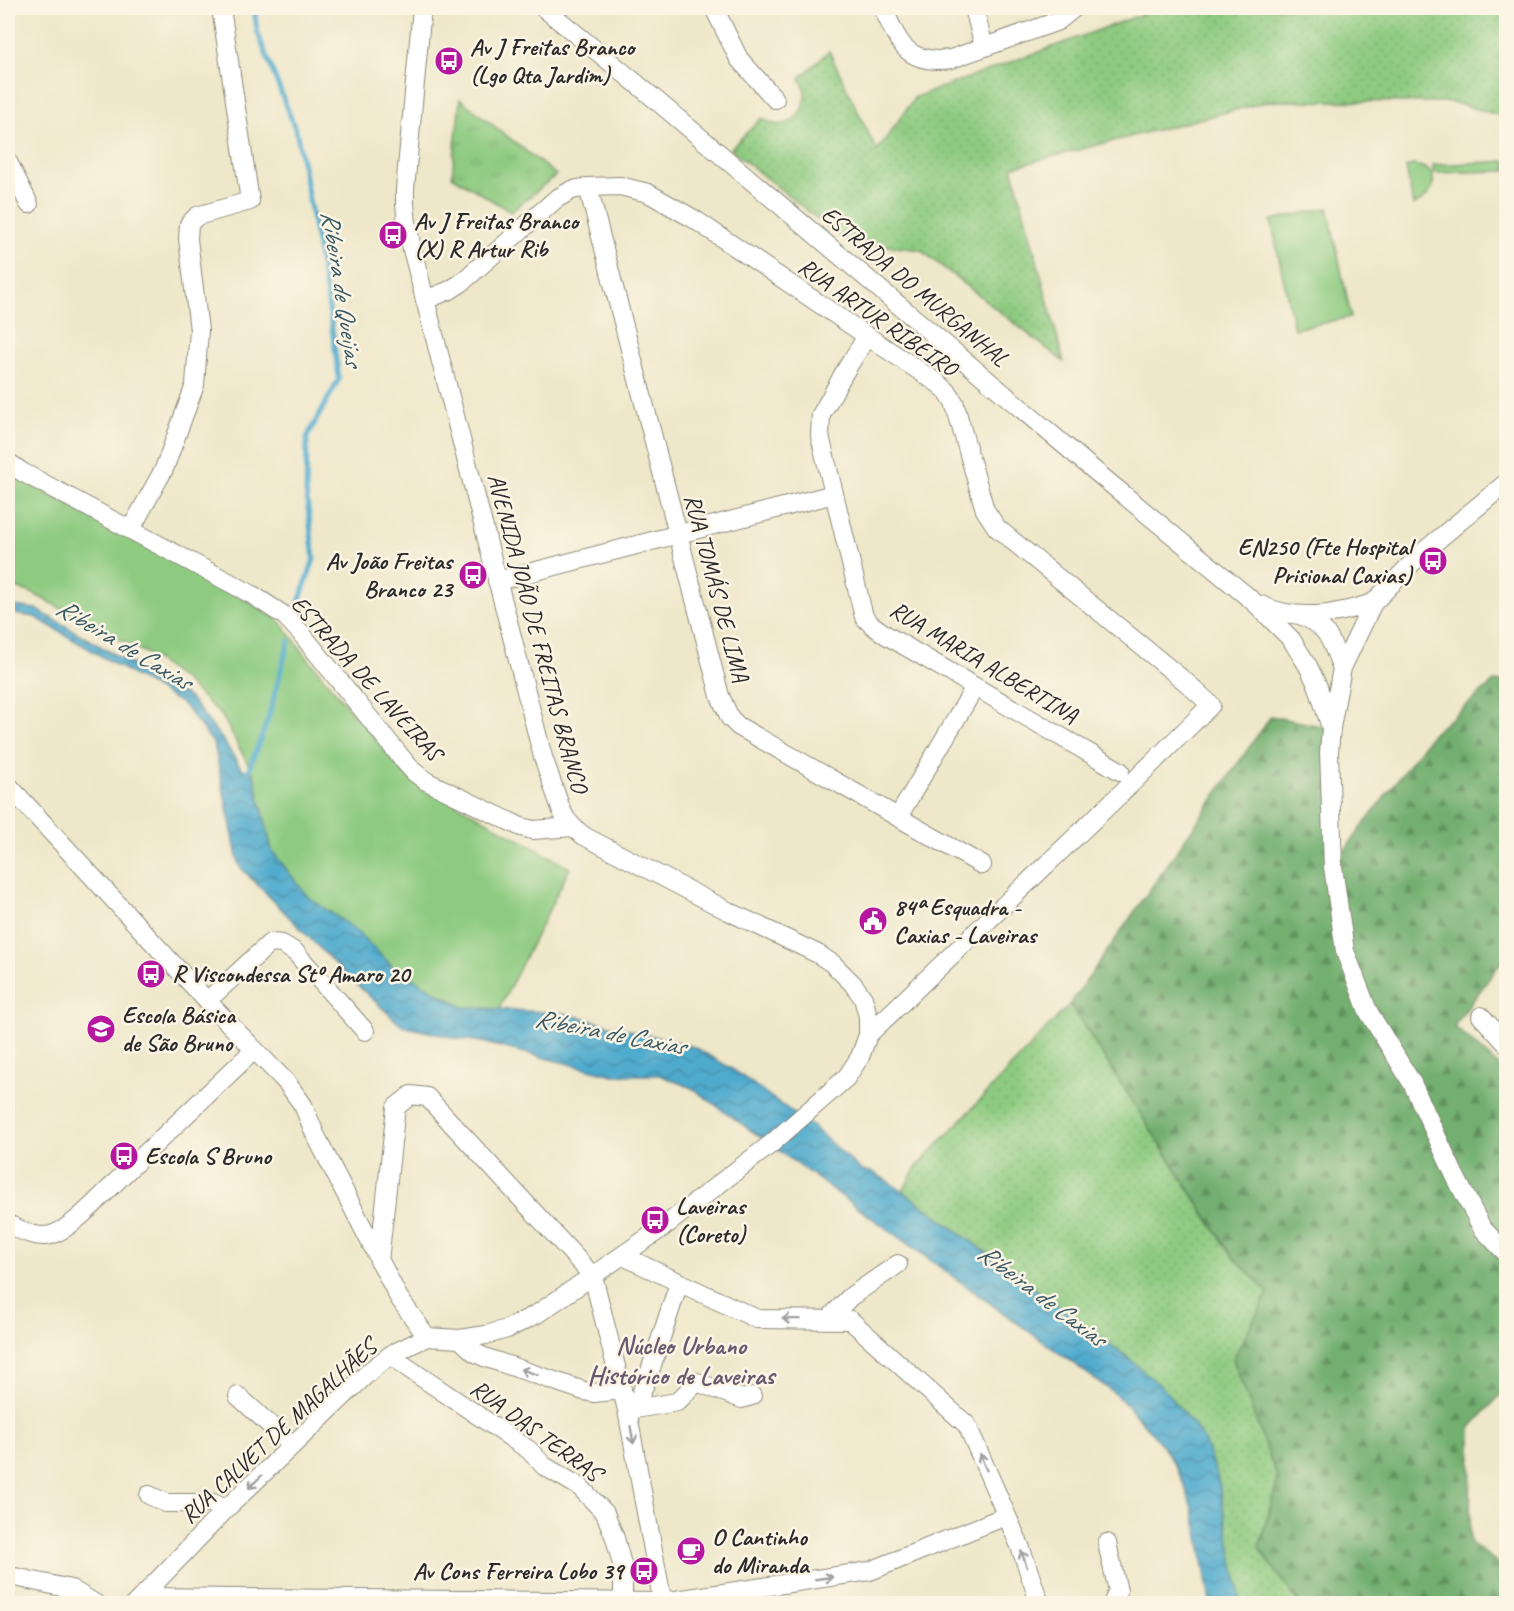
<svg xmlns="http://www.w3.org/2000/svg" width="1514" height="1611" font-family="Caveat,sans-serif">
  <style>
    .grass { fill: url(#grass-dots); stroke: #5c7b56; stroke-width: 1.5 }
    .forest { fill: url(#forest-firs); stroke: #4e6d4d; stroke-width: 1.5 }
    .park { fill: url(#park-tufts); stroke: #5c7b56; stroke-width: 1.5 }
    .garden { fill: #8ecb81; stroke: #5c7b56; stroke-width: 1.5 }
    .water { fill: url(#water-waves); stroke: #3e6b7c; stroke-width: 1.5 }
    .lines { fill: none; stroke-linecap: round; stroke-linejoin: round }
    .stream { stroke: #50abce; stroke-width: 5 }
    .minor-casing { stroke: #8c897a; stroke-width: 20 }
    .minor { stroke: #fff; stroke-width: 18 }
    .oneway { stroke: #a0a0a0 }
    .labels { text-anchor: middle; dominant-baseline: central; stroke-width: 5; stroke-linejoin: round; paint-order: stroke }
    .poi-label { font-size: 24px; font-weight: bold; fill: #2b2b2b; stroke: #fcf5e5; text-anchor: start }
    .street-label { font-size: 24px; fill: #2b2b2b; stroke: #fcf5e5 }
    .water-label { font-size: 26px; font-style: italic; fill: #385864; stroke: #fcf5e5 }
    .neighbourhood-label { font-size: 26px; font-weight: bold; fill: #6b586f; stroke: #fcf5e5 }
  </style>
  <defs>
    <pattern id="grass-dots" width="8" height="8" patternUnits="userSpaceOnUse" patternTransform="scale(1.5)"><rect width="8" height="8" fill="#8ecb81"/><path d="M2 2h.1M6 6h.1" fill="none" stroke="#7bae70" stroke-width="1.8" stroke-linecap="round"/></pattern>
    <pattern id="forest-firs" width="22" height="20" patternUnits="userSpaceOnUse" patternTransform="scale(1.5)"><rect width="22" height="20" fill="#72af6f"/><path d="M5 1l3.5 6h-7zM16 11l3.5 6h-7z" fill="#5e8f5b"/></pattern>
    <pattern id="park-tufts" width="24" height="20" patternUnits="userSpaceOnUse" patternTransform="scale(1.5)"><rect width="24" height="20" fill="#8ecb81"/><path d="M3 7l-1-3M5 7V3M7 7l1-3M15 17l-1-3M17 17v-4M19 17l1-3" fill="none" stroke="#7bae70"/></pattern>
    <pattern id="water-waves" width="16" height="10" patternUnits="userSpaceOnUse" patternTransform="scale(1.5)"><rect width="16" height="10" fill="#50abce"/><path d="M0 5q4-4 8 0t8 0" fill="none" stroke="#438ba7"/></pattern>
  </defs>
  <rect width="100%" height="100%" fill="#fcf5e5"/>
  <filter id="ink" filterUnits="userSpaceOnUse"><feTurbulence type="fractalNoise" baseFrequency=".0167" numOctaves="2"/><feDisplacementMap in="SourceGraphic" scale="12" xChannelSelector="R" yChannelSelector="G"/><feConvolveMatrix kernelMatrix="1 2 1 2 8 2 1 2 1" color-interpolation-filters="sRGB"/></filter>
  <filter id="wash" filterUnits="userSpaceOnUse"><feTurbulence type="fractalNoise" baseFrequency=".008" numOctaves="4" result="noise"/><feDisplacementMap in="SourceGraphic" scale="24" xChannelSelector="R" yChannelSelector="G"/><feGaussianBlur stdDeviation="1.35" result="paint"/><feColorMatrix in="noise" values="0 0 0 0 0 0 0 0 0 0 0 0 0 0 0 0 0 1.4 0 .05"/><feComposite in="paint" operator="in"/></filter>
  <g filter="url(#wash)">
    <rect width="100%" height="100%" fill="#eee7c9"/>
    <!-- grass -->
    <g class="grass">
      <path d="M1159,8H1506V117L1451,102L1270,101L1012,167L1064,362L921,250L845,241L730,149L762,118C766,120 771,123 775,124C794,128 806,108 805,92C804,87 802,82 800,78L829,51L877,151L915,97Z"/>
      <path d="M1070,1004L1230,1253L1269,1293L1233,1359L1278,1479L1259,1548L1299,1603H1241L1218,1479L1126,1356L903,1191L915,1169Z"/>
    </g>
    <!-- forest -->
    <path class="forest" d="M1506,681V957H1505L1454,1026L1506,1072V1136L1499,1145L1506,1153V1389L1471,1427L1470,1542L1506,1569V1603H1299L1259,1548L1278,1479L1233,1359L1268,1293L1230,1253L1070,1004L1271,716L1331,728L1333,866L1431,735L1494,682Z"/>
    <!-- park -->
    <path class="park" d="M460,99L556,175L511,212L452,176Z"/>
    <!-- garden -->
    <g class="garden">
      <path d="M1506,161V171L1433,173V165Z"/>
      <path d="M1413,165C1442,167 1438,196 1413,205L1406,167Z"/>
      <path d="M1328,208L1351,317L1294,329L1271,220Z"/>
      <path d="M8,472L241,597L280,621L309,660L405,775L570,868L499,1009L463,1007L394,968L353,928L308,897L272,851L254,775L222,716L184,680L144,652L30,592L8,586Z"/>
    </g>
    <!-- water -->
    <path class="water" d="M8,605L36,609L190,698L222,739L241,768L254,775L272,851L308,897L353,928L394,968L463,1007L563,1013L694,1047L732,1069L813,1127L862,1171L873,1172L903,1191L1126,1356L1163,1388L1202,1436L1218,1479L1241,1603H1210C1201,1551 1197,1495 1166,1451C1153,1432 1133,1413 1117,1395L692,1088L659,1075H613L481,1042L456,1038L402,1026L343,972L239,866L214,744L184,705L35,617L8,613Z"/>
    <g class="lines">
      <!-- stream -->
      <g class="stream">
        <path d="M254,8L257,31L297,134L329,308L339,379L307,437L306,491L314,559L297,608"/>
        <path d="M246,777L268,719L289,641"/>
      </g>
    </g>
  </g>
  <g filter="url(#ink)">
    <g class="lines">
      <!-- minor casing -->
      <g class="minor-casing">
        <g id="minor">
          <path d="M544,8L637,84L1095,471L1254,602L1291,639L1308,666L1318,687L1331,728"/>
          <path d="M714,8L739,59L775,99"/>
          <path d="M883,8C899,43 906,65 951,59L1058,21L1074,8"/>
          <path d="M974,8L984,47"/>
          <path d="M8,162L29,204"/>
          <path d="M588,187L720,696L730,718L738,726L982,865"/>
          <path d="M425,300L450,290L461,283L556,199L572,190L588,187L620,186L648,193L694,219L867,336L939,384L947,391L954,402L985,510L997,528L1187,683L1211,705L1135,780L868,1035"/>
          <path d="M867,336L844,373L821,415L820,436L864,617L872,625L886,635L1120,771"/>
          <path d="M8,462L22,472L251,594L285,616L300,632L405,762L414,772L426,781L521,827L533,830L573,827"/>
          <path d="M1506,483L1423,552L1373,603L1342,668L1331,728L1329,752L1333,867L1345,951L1368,1011L1412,1083L1455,1176L1482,1228L1506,1253"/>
          <path d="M131,529L164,469L195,385L199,330L188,239L189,224L197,216L250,201L221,8"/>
          <path d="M497,581L834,494"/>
          <path d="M1261,605C1297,622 1336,615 1373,603"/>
          <path d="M1302,616C1330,627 1331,643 1342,668"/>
          <path d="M8,785L207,1001L287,1083L303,1105L315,1134L399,1298L427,1337"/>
          <path d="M898,817L975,687"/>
          <path d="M207,1001L270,943L282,944L295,952L365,1031"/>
          <path d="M1481,1016L1506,1043"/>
          <path d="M8,1224C20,1230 36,1239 51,1235C74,1228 106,1191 125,1173C168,1132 211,1091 254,1050"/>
          <path d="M623,1256L757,1319L850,1320L967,1425L1020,1546L1040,1604"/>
          <path d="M379,1261L396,1107L411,1095L427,1097L593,1276L627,1410L663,1604"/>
          <path d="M829,1319L850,1297L898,1264"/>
          <path d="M460,1339L474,1352L484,1357L584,1391L594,1393L622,1390"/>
          <path d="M392,1354L402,1364L529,1450L544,1466L580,1487L605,1513L615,1538L623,1568V1602"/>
          <path d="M238,1396L292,1445"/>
          <path d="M635,1409L677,1402L697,1382L742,1399L752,1396"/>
          <path d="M627,1410L635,1409L650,1371L679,1283"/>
          <path d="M149,1495L166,1503H213L226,1509"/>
          <path d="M1107,1543L1118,1591L1112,1604"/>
          <path d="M8,1577H15L71,1589L96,1604"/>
          <path d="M142,1597L662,1602L870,1571L1006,1516"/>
          <path d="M135,1604L226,1509L371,1370L392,1354L427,1337L460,1339L486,1335L507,1329L537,1314L662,1228L771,1144L846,1078L860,1057L868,1035V1016L863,998L853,984L833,964L818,954L728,911L584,836L573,827L566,819L561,809L543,757L412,249L407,223L405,204V189L422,8"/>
        </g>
      </g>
      <!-- minor -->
      <use href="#minor" class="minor"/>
    </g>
    <!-- one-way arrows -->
    <defs><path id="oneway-shaft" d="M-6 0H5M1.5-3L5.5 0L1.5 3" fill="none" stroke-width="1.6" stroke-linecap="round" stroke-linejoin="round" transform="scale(1.5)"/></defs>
    <g class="oneway">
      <use href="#oneway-shaft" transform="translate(791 1319) rotate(-179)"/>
      <use href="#oneway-shaft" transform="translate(529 1372) rotate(-162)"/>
      <use href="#oneway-shaft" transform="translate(632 1435) rotate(80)"/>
      <use href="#oneway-shaft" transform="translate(983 1462) rotate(-113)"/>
      <use href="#oneway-shaft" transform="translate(255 1482) rotate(136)"/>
      <use href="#oneway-shaft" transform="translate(1024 1559) rotate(-109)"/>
      <use href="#oneway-shaft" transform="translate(824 1578) rotate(-8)"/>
    </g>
  </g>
  <!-- icons -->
  <defs>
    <g id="bus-disc" transform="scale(1.5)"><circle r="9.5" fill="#b5179e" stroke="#fcf5e5"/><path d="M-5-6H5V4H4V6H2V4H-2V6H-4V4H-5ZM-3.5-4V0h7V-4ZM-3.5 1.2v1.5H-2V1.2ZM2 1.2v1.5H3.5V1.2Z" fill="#fff"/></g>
    <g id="civic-disc" transform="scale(1.5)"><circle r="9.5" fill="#b5179e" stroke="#fcf5e5"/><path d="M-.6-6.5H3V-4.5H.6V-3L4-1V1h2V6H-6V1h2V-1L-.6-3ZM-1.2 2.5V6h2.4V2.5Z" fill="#fff"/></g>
    <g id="school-disc" transform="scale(1.5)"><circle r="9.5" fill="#b5179e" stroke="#fcf5e5"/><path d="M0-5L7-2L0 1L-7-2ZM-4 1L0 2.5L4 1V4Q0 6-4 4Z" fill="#fff"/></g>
    <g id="cafe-disc" transform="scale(1.5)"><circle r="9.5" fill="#b5179e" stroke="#fcf5e5"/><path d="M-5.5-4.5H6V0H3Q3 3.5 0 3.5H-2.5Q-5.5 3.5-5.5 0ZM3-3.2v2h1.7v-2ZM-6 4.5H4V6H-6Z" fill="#fff"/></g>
  </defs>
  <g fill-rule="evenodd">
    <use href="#bus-disc" x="449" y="61"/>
    <use href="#bus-disc" x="393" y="235"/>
    <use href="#bus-disc" x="1433" y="561"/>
    <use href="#bus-disc" x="473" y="575"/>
    <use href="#civic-disc" x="873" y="921"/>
    <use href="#bus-disc" x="151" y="974"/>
    <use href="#school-disc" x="101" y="1029"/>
    <use href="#bus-disc" x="124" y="1156"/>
    <use href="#bus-disc" x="655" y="1220"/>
    <use href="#cafe-disc" x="691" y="1551"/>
    <use href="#bus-disc" x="644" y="1571"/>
  </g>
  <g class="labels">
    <!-- poi labels -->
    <g class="poi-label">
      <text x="470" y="47">Av J Freitas Branco<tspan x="470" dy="28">(Lgo Qta Jardim)</tspan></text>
      <text x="414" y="221">Av J Freitas Branco<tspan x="414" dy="28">(X) R Artur Rib</tspan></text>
      <text x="1412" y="547" text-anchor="end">EN250 (Fte Hospital<tspan x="1412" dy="28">Prisional Caxias)</tspan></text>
      <text x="452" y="561" text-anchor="end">Av João Freitas<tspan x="452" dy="28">Branco 23</tspan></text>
      <text x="894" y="907">84ª Esquadra -<tspan x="894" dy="28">Caxias - Laveiras</tspan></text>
      <text x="172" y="974">R Viscondessa Stº Amaro 20</text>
      <text x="122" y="1015">Escola Básica<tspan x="122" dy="28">de São Bruno</tspan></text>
      <text x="145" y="1156">Escola S Bruno</text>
      <text x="676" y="1206">Laveiras<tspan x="676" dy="28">(Coreto)</tspan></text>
      <text x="712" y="1537">O Cantinho<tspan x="712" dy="28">do Miranda</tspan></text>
      <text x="623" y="1571" text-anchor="end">Av Cons Ferreira Lobo 39</text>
    </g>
    <!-- street labels -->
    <g class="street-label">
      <text transform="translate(915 286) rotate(40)">ESTRADA DO MURGANHAL</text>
      <text transform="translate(878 317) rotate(35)">RUA ARTUR RIBEIRO</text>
      <text transform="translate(717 588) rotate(75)">RUA TOMÁS DE LIMA</text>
      <text transform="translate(538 633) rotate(75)">AVENIDA JOÃO DE FREITAS BRANCO</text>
      <text transform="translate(984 662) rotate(31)">RUA MARIA ALBERTINA</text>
      <text transform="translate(367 678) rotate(48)">ESTRADA DE LAVEIRAS</text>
      <text transform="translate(536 1430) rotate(36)">RUA DAS TERRAS</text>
      <text transform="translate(278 1431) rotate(-43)">RUA CALVET DE MAGALHÃES</text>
    </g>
    <!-- water labels -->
    <g class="water-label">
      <text transform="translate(342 288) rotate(81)">Ribeira de Queijas</text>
      <text transform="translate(124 644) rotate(31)">Ribeira de Caxias</text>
      <text transform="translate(610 1032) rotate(11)">Ribeira de Caxias</text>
      <text transform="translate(1042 1295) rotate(37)">Ribeira de Caxias</text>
    </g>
    <!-- neighbourhood labels -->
    <g class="neighbourhood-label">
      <text x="681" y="1345">Núcleo Urbano<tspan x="681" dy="30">Histórico de Laveiras</tspan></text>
    </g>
  </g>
  <!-- margin -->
  <rect width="1514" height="1611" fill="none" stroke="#fcf5e5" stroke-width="30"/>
</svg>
